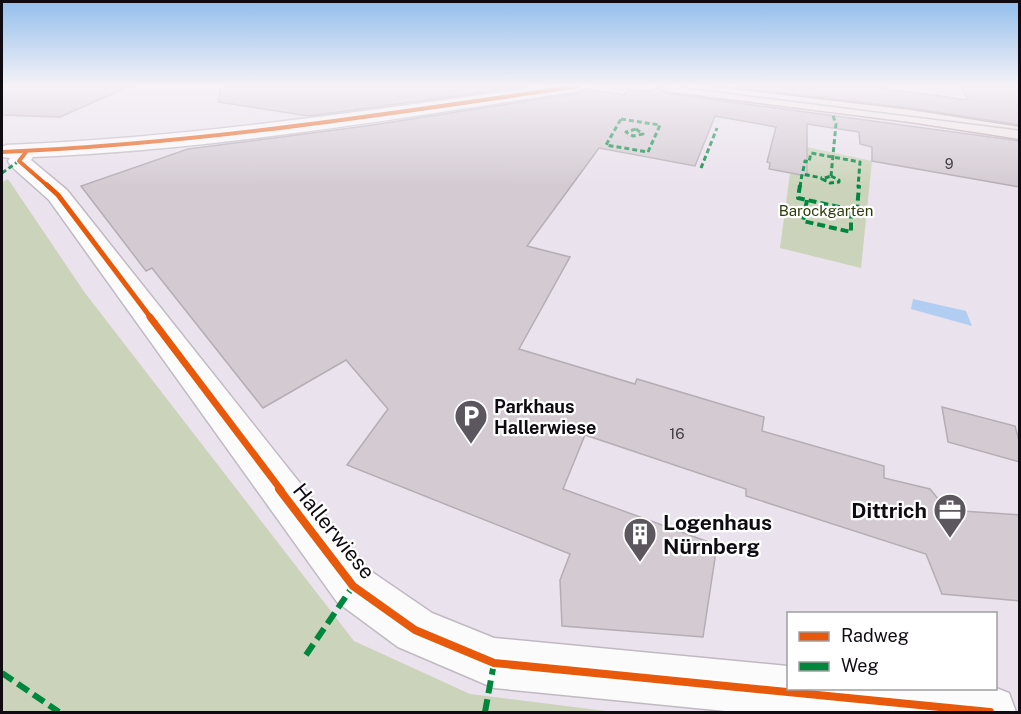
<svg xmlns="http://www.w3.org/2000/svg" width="1021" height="714" font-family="'Public Sans',sans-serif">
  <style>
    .green { fill: #cbd4ba }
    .water { fill: #b1cdf1 }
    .building { fill: #d4cbd2; stroke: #b5adb4; stroke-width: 1.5 }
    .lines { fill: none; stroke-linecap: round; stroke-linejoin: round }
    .minor-casing { stroke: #c0b9c2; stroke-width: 3 }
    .major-casing { stroke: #b5a3a7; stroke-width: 3 }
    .minor { fill: #fcfbfc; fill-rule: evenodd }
    .major { fill: #f2e8e9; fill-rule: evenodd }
    .tram { stroke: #b8b6b9; stroke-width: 1.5 }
    .quiet-far2 { stroke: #00873e; stroke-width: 3; stroke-dasharray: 5 3; stroke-linecap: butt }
    .quiet-far1 { stroke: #00873e; stroke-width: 4; stroke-dasharray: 8 4; stroke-linecap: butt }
    .quiet { stroke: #00873e; stroke-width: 6; stroke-dasharray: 13 6; stroke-linecap: butt }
    .cycleway-far3-casing { stroke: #fff; stroke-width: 6 }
    .cycleway-far2-casing { stroke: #fff; stroke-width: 8 }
    .cycleway-far1-casing { stroke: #fff; stroke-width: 10 }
    .cycleway-casing { stroke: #fff; stroke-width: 12 }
    .cycleway-far3 { stroke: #e8590c; stroke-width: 4 }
    .cycleway-far2 { stroke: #e8590c; stroke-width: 5 }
    .cycleway-far1 { stroke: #e8590c; stroke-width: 7 }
    .cycleway { stroke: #e8590c; stroke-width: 8 }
    .labels { text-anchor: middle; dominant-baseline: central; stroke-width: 4.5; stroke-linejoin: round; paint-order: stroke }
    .far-number-label { font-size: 14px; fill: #433d44 }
    .far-park-label { font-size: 15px; fill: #2c3d07; stroke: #fff }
    .number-label { font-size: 15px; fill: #433d44 }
    .poi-label { font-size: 18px; font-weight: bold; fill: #100b12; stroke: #fff; text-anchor: start }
    .near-poi-label { font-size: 21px; font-weight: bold; fill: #100b12; stroke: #fff; text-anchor: end }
    .near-street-label { font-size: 21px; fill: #100b12; stroke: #fff }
  </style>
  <rect width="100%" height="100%" fill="#eae2ed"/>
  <!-- green -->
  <g class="green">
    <path d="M807,147L872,161L861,268L780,248L790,173L807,157Z"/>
    <path d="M8,179L85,293L354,641L470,694L614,712H2V182Z"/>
  </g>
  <!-- water -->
  <path class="water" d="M913,299L966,311L972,326L911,309Z"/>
  <!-- building -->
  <g class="building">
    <path d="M2,86H130L60,117L2,115Z"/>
    <path d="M220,86H529L309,116L219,102Z"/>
    <path d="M654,86L665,93L1020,141V187L872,161V147L860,144L859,132L807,124V176L769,169L770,163L767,162L776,127L715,116L695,166L599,148L527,246L570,257L519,349L635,384L637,379L764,417L762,431L884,466V478L930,489L947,510L1020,515V601L942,594L926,554L746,496V489L585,435L563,489L717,545L703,637L562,626L560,580L570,554L347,465L388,409L346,360L263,408L152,268L146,271L81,186L188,149L366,126L579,93L587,89L624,95L628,90L653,91Z"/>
    <path d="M723,86H865L968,100L961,86L1020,87V125L910,108Z"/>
    <path d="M942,407L1015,426L1020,444V462L948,442Z"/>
  </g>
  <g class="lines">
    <!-- minor casing -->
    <g class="minor-casing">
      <path id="minor" d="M543,86H588L579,91C398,118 216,150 33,157L31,160L67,190L369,570L432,613L494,638L788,666V688H996L1009,693L1016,712H736L494,688L398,647L337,602L49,200L11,166L8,161L10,158L2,157V147L6,145C187,138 364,111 543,86Z"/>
    </g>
    <!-- major casing -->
    <g class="major-casing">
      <path id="major" d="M656,86H707L910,110L1020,127V139L910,122L665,91Z"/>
    </g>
    <!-- minor -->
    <use href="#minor" class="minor"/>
    <!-- major -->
    <use href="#major" class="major"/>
    <!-- tram -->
    <path class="tram" d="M672,86L1020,130"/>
    <!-- quiet-far2 -->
    <g class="quiet-far2">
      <path d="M621,119L660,125L648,152L606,145Z"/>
      <path d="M636,129L643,134L633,136L626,132Z"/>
      <path d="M701,168L717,128"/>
      <path d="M803,171L805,161L809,162L811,153L860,162L858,187"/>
      <path d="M2,173L19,161"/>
      <path d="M831,176L836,124L832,113"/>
      <path d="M831,176L839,180V182L830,183L822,179Z"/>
      <path d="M800,187L802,174L822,178"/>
    </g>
    <!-- quiet-far1 -->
    <g class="quiet-far1">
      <path d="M800,185L798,198L857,211L859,185"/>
      <path d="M807,200L803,221L851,232V209"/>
    </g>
    <!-- quiet -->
    <g class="quiet">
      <path d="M306,655L353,586"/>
      <path d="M2,673L59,712"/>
      <path d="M485,712L494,663"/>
    </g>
    <!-- cycleway-far3 casing -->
    <g class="cycleway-far3-casing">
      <g id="cycleway-far3">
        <path d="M2,152C196,144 387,114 579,86"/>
        <path d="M26,152L19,161L49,187"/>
      </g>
    </g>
    <!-- cycleway-far2 casing -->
    <g class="cycleway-far2-casing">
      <path id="cycleway-far2" d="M47,185L58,195L151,318"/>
    </g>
    <!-- cycleway-far1 casing -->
    <g class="cycleway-far1-casing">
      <path id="cycleway-far1" d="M150,317L281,490"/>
    </g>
    <!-- cycleway casing -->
    <g class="cycleway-casing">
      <path id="cycleway" d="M279,489L353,586L415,630L494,663L990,712"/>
    </g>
    <!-- cycleway-far3 -->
    <use href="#cycleway-far3" class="cycleway-far3"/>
    <!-- cycleway-far2 -->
    <use href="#cycleway-far2" class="cycleway-far2"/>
    <!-- cycleway-far1 -->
    <use href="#cycleway-far1" class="cycleway-far1"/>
    <!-- cycleway -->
    <use href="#cycleway" class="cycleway"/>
  </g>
  <!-- sky -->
  <linearGradient id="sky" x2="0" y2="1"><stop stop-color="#92beec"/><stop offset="0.46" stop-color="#f6f2f7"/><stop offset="1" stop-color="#f6f2f7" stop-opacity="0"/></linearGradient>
  <rect width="1021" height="186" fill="url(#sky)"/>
  <!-- icons -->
  <defs>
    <g id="parking-pin" transform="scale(1.725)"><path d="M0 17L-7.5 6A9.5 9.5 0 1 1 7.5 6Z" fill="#5c565f" stroke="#fff"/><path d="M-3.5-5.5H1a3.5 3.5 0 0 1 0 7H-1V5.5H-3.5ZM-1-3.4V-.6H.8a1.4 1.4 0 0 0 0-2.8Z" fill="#fff"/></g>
    <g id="office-pin" transform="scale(1.725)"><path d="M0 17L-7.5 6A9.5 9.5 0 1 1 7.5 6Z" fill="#5c565f" stroke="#fff"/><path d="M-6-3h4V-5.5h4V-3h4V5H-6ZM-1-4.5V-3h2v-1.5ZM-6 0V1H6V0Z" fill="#fff"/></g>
    <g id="building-pin" transform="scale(1.725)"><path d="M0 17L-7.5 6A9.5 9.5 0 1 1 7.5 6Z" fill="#5c565f" stroke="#fff"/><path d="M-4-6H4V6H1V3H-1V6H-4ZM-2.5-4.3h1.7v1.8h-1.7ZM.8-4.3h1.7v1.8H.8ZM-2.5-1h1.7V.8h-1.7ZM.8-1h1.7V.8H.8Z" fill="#fff"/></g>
  </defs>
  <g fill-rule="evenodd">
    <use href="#parking-pin" x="471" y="416"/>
    <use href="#office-pin" x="950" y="510"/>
    <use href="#building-pin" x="640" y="534"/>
  </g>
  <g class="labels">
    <!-- far-number labels -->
    <g class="far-number-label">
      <text x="949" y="164">9</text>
    </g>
    <!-- far-park labels -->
    <g class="far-park-label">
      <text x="826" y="210">Barockgarten</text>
    </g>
    <!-- number labels -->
    <g class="number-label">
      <text x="677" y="433">16</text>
    </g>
    <!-- poi labels -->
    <g class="poi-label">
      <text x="494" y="406">Parkhaus<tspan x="494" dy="21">Hallerwiese</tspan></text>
    </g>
    <!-- near-poi labels -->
    <g class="near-poi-label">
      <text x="927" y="510">Dittrich</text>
      <text x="663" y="522" text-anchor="start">Logenhaus<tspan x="663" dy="24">Nürnberg</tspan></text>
    </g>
    <!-- near-street labels -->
    <g class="near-street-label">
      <text transform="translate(334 531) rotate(51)">Hallerwiese</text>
    </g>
  </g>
  <!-- border -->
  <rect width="1021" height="714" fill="none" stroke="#100b12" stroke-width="6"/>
  <!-- legend -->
  <rect x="787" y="612" width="210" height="78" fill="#ffffff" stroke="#9f9da0" stroke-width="1.5"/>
  <rect x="799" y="632" width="30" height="9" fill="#e8590c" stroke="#9f9da0" stroke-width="1.5"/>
  <text x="841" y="642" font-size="18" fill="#100b12">Radweg</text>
  <rect x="799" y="662" width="30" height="9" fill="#00873e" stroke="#9f9da0" stroke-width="1.5"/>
  <text x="841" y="672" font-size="18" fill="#100b12">Weg</text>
</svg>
